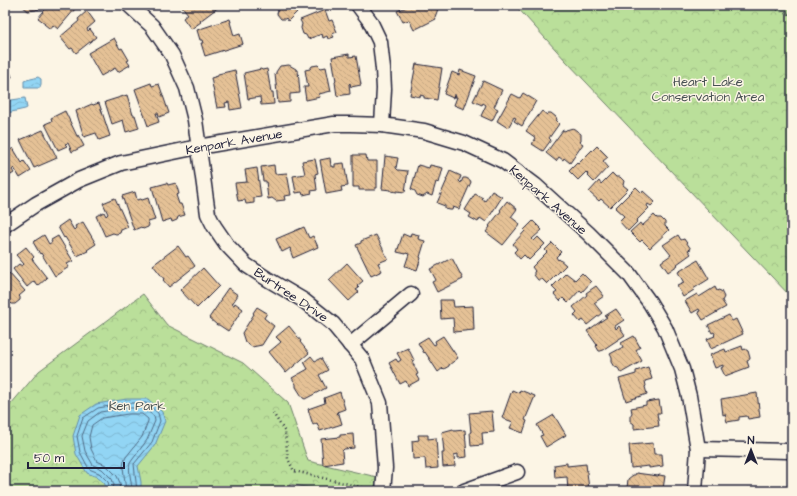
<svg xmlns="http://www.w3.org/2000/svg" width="797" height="496" font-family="'Architects Daughter',sans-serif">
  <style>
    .park { fill: url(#park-crowns); stroke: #6e806a }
    .water { fill: url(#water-waves); stroke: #658daa }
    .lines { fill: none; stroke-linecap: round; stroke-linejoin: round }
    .shore { stroke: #4f6a85; stroke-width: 1 }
    .building { fill: url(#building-back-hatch); stroke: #22223b }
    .minor-casing { stroke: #22223b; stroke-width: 17 }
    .path { stroke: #22223b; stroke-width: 2.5; stroke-dasharray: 1 3; stroke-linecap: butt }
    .minor { stroke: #fcf5e5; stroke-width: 14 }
    .labels { text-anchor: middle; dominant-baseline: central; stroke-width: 3; stroke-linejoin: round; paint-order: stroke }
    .park-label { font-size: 13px; fill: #485153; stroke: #fcf5e5 }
    .street-label { font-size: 13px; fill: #22223b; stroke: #fcf5e5 }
  </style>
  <defs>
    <pattern id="park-crowns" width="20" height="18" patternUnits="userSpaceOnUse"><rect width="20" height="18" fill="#badf9a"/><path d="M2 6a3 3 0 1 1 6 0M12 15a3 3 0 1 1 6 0" fill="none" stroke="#a0bf86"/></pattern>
    <pattern id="water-waves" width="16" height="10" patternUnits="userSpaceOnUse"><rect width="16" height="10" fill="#92d5f4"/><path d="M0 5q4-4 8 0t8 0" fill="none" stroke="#7eb7d2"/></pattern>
    <pattern id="building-back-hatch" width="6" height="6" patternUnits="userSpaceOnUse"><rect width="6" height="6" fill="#e5c196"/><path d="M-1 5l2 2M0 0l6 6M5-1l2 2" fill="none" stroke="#c4a682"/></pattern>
  </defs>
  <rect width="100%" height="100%" fill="#fcf5e5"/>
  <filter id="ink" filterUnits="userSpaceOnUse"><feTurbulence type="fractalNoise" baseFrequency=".025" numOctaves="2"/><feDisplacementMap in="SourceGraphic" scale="8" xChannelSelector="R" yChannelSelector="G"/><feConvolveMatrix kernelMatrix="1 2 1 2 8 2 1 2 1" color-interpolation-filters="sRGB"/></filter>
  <g filter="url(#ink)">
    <!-- park -->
    <g class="park">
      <path d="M515,5H792V298L566,61Z"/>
      <path d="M143,294L167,325L243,363L288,403L308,461L377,477L374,491H325L290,484L289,491H5V411L39,371Z"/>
    </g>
    <!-- water -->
    <g class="water">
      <path d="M38,77L41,79V84L40,88H24V81C28,79 33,79 38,77Z"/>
      <path d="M25,98L27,108L25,109L7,113L5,101Z"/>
      <path d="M127,399H148L162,412L165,421L155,445L138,466L141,482V491H103L105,484L97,477L87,473L76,454L73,436L80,415L96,404Z"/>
    </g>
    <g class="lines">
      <!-- shore -->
      <g class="shore">
        <path d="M107,491L109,485L108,482L99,473L89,469L80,452L77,436L83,418L98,408L127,403H146L158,413L160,421L152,442L134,464L137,491"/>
        <path d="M112,491L114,485L112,479L102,469L93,465L85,451L82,436L88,421L100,412L127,408H144L154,416L155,421L147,440L130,463C128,472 132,482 132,491"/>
        <path d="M119,491L120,483L117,476L106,465L97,461L91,449L89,437L92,425L102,418L128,414H142L148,419V421L142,437L126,457L124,461L123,467L126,491"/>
      </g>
    </g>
    <!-- building -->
    <g class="building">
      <path d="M21,5H42L38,10L37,9L36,10L28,11Z"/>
      <path d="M49,5H74L75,9L58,29L53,25L51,28H49L44,24L45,23L38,18Z"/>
      <path d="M181,5H220V6L200,21L201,22L191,29L183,18L188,14Z"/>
      <path d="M273,5H309L303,11L301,8L288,21L286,18L285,19H281L277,14L278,10Z"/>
      <path d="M411,5H435L438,9L435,17L436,19L414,30L409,20L403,22L397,11Z"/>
      <path d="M325,10L329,21L332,20L337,32L332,34L334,37L328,39L327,36L323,38L322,34L308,39L306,35L303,34L301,28L302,24L300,20Z"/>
      <path d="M87,11L95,22L87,29L88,31L90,29L96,37L76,53L72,48L70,49L60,37L79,21L78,19Z"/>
      <path d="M230,19L231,22H230L234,36L240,34L243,44L205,56L201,43H203L202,40H200L197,30Z"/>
      <path d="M114,38L120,49L122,48L129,60L127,61L130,65L118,72L115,68L101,76L88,53Z"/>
      <path d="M5,45L9,56L5,58Z"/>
      <path d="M349,54V57L356,56L361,85L351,87L350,83L349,84L350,94L337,96L335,82L336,81L332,57Z"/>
      <path d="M5,59L12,77L5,80Z"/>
      <path d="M416,64L442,68L437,100L424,98V96L420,95V97L410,95Z"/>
      <path d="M289,65L296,69V70H298L300,93L290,94V102L278,103L275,74H276V72L280,66Z"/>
      <path d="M318,65L321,68L326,67L331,91L319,94L320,97L306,100L304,87H308L305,70L310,69L312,66Z"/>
      <path d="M261,69L262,70L267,69L271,92H273L274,104L261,105L260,97L248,99L244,73Z"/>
      <path d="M235,70L242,108L230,110L229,102L225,103L226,107L217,108L211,78L218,76V74Z"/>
      <path d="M460,70L476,76L464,109L454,105L457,97H455L456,95H454L453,98L444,94L452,72L459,75Z"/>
      <path d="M483,81L502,90L494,107L498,109L492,121L481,116L486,105L483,103L482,105L473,101Z"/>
      <path d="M151,83L152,86L159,84L169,113L159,117L158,113H156L159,122L148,126L135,89Z"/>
      <path d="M523,93L536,101L522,126L514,121L516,118L514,117L508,128L497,121L512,94L520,98Z"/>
      <path d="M127,95L133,115H135L139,128L126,132L123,120L112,124L105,102Z"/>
      <path d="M99,103L110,136L99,140L96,133L84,137L76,111L92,104L93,105Z"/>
      <path d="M65,111L77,136L78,135L84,146L72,152L68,143L65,144L67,146L58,150L45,124L52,121L51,118Z"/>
      <path d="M542,111L547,115L548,113H551L556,117L557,120L556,121L559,124L549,138L551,140L543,151L532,144L536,138L526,131Z"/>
      <path d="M573,128L581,134V141L580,142L583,144L570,163L564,158L563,160L559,157L556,161L546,153L563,130L565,131L566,130Z"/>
      <path d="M43,130L57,158L34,168L20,140Z"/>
      <path d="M597,146L608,157L603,161L608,167L594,182L587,175L588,174L586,172L578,180L569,171L577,163L578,164L592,150V151Z"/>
      <path d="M13,148L22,163L24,161L31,171L20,178L14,168L12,170L14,173L6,178L5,176V150L9,151Z"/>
      <path d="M353,155H366L367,161H377V188H375V190H359V187H353Z"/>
      <path d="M385,156L398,158L396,168L398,170L408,171L405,192L397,191V192L391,191V190L382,189Z"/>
      <path d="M330,158L331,166H333V167H335V164L344,163L348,186L341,187L342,191L326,194L320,160Z"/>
      <path d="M315,159L318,173L315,174L317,190L311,191L312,193L303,195L302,192L296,193L293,176L305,174L302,161Z"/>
      <path d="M274,165L275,174L287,173L291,195L284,196L285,200L276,201L272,198L268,199L266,181H263L261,167Z"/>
      <path d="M418,165L429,168L430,165L443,168L439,183L436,182L432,196L427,194L423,197L417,195L415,191L411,189Z"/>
      <path d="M257,168L261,197L254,198V203L246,204L245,200L238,201L235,183L247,182L245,170Z"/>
      <path d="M450,171L461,176L459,181L461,183L463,178H466L470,180L471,182L459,209L453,207L452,210H450L445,209V206L437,203L447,180H446Z"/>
      <path d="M612,173L616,177H620L624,181L623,185L628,189L610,207L601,199L599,201L589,192L599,181L601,184Z"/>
      <path d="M167,183L168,185L176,183L179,194L176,195L179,204H181L185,215L178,217L177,220L172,222L171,219L162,222L152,187Z"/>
      <path d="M636,187L642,193L643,191L655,202L651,206L648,204L647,206L649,208L636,221L637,222L628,231L619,221L624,216L615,208Z"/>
      <path d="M492,191L502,197L486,222L480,218L478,222L469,217L471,214L465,210L475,194L483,198L482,199L485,201Z"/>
      <path d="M135,192L137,200L141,199L142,200L148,198L155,220L148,222L149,225L148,227L143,229L141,227L134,230L122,196Z"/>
      <path d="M115,198L128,227L121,230L120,233L116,234L113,233L105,236L96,216L104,212L106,216L108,214L103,203Z"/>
      <path d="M507,201L517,209L511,217L520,224L503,245L486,232L490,227L489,226L501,211L500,210Z"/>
      <path d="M654,215L657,218H661L665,222V226L669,230L650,248L642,240L640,242L630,232L640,223L642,226Z"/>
      <path d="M68,220L74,230L76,228L75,226L83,222L96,244L87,250L88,251L77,256L65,237L64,238L58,227Z"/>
      <path d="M533,221L542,230L532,239L534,241L538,237L545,244L529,260L524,255L520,259L514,252L517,249L513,244L525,231L524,230Z"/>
      <path d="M304,227L309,238L313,236L318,247L293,258L290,250H291L290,248L282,252L276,239Z"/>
      <path d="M411,233L419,235L418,239L425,241L420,257L421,258L417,270L405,266L409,254L406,253V254L397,252L403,234L410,237Z"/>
      <path d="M44,235L49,244L52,242L51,240L58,236L73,261L67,264L69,267L55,276L41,253L40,254L33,242Z"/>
      <path d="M376,235L388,259L378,263L382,271L371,276L356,245L361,243V241Z"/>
      <path d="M678,235L681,240L684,239L691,249L688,250L691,254L677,264L678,265L668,272L661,262L671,255L663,245Z"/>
      <path d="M552,243L561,252L556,257L558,260L559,259L566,265L547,284L542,279L541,280H538L534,275V272L535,271L532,267L547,252L545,250Z"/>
      <path d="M178,246L186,257L188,256L195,266L169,287L163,280L164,279L153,265Z"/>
      <path d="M26,247L34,257L32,259L47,278L38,286L34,281L27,287L13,269L19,264L22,266L24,264L16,255Z"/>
      <path d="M452,258L463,279L437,292L432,282L436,280L430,269Z"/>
      <path d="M698,260L709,279L693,289L694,290L683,297L677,286L684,283L678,272Z"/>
      <path d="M347,263L363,281L357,286L359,288L356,290L359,292L349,301L329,280Z"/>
      <path d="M203,268L219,286L197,308L180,290Z"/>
      <path d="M9,273L25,291L19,296L20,297V300L15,304H12L11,303L7,306L5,303V277Z"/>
      <path d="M566,273L575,280L582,273L591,282L582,292L580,290L568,303L563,298L560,301L554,294L557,292L552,287Z"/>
      <path d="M596,286L604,296L594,303L602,313L587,325L583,320L580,322L574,315L577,312L573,307L587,295L586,293Z"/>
      <path d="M715,287L717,291L718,290L721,291L724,297L722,301L726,307L703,320L698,312L700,311L699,309L692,313L685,301L697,294L699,297Z"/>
      <path d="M228,288L238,295L232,304L234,305L235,303L243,309L228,331L219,325H217L209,318L222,299L221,298Z"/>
      <path d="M440,300H453L454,307L473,306L474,330L454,332L453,318L441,319Z"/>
      <path d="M257,307L267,313L264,318L274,326L262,345L252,347L245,342L242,333L254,314L253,313Z"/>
      <path d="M616,309L624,320L615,326L616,329L619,326L625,335L601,351H599L596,346L597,345L587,331L607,317L605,316Z"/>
      <path d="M729,315L732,321L736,319L743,334L711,349L707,339L715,336L714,335L715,334L714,332L712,333L708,325Z"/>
      <path d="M289,326L301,341L300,342L309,353L286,373L269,352L281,342L276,337Z"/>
      <path d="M443,336L458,358L449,365V366L444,369L443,368L438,372L425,352L424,353L418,343L428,337L434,345L436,344L435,341Z"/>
      <path d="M634,336L640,347L636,350L642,361L621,373L618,368L615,367L612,362V358L610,354L623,347L621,343Z"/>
      <path d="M742,346L743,350L745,349L748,351L750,358L749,360L747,361L749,367L725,376L721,368L723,367V365L715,368L710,355L725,349L726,352Z"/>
      <path d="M408,348L414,360L412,361L418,374L416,375L419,380L408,386L406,381L400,384L389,363L396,359L398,362L401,360L397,353Z"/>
      <path d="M311,356L315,361L321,358L328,370L319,375L326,388L305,399L303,398L296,387V384L292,378L308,369L304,362Z"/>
      <path d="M648,367L652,379L645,381L646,386L645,387L647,394L626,401L619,379L636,374V371Z"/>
      <path d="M512,390L519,393L520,390L535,396L525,420L527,421L523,433L510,428L513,422L502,418Z"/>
      <path d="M340,392L345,409L337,412H338L336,413L337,414H339L342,424L320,431L317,423L313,425L308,409L325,403L324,398Z"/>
      <path d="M757,393L760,417L748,419L747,416L739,417V420L727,422L725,414L723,415L721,399Z"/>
      <path d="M659,400L661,413H657L659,426L634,429V424L630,421V416L632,413L631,408L646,405V402Z"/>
      <path d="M492,411L494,432L482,433L483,445L471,446L470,432H471L469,413Z"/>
      <path d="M554,415L566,435L546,447L540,436L543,435L537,425Z"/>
      <path d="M453,429L454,431L465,430L467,457L458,458V454L454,455L455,466L443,467L442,453H444L442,432Z"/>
      <path d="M353,434L354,448L344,449L342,451L343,462L323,465L321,439L340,437V435Z"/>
      <path d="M418,435H428V439L436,438L438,468L426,469L425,458L413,459L412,441L419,440Z"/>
      <path d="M653,443L654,454H662L663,466L649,468V466L631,468L629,445Z"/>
      <path d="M567,463V466L586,464L589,489L568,491L567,477L555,478L554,465Z"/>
      <path d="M636,473L658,476L659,475L665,476L663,489L657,488V491H629L627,488L628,479L633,475H635Z"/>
      <path d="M748,488L760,491H748Z"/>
    </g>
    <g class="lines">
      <!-- minor casing -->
      <g class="minor-casing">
        <g id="minor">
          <path d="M129,5L152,26L172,55L187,88L195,120L208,214L214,226L227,245L246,265L269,280L303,300L333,324L362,359L380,403L385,468L383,491"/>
          <path d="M358,5L370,21L380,42L383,69L384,89L382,125"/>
          <path d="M5,225L36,204L79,180L121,163L198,147L334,124H351L382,125L424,131L464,143L503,161L535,185L588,233L629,274L650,303L665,328L682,369L689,396L698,449L695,491"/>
          <path d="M350,345L411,294"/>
          <path d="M698,449L788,451"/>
          <path d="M464,491L517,472"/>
        </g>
      </g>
      <!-- path -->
      <g class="path">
        <path d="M766,5L792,15"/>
        <path d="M273,413L285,432L288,459L294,471L365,488"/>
      </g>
      <!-- minor -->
      <use href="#minor" class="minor"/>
    </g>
  </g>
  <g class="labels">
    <!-- park labels -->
    <g class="park-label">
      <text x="708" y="82">Heart Lake<tspan x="708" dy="15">Conservation Area</tspan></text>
      <text x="137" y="406">Ken Park</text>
    </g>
    <!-- street labels -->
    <g class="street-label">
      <text transform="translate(234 142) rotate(-10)">Kenpark Avenue</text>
      <text transform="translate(548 200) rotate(41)">Kenpark Avenue</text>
      <text transform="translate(291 295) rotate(34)">Burtree Drive</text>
    </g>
  </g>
  <!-- margin -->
  <rect width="797" height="496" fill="none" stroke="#fcf5e5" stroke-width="20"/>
  <rect x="10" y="10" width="777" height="476" fill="none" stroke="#22223b" stroke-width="1.5" filter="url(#ink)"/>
  <!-- north arrow -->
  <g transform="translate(751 450)" stroke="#fcf5e5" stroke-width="3" paint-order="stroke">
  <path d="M0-3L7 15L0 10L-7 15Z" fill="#22223b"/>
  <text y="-6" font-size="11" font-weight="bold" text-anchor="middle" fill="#22223b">N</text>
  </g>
  <!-- scale -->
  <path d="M28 462v6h96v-6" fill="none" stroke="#22223b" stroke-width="2"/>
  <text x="34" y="462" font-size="12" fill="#22223b" stroke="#fcf5e5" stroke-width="3" paint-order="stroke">50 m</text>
</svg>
